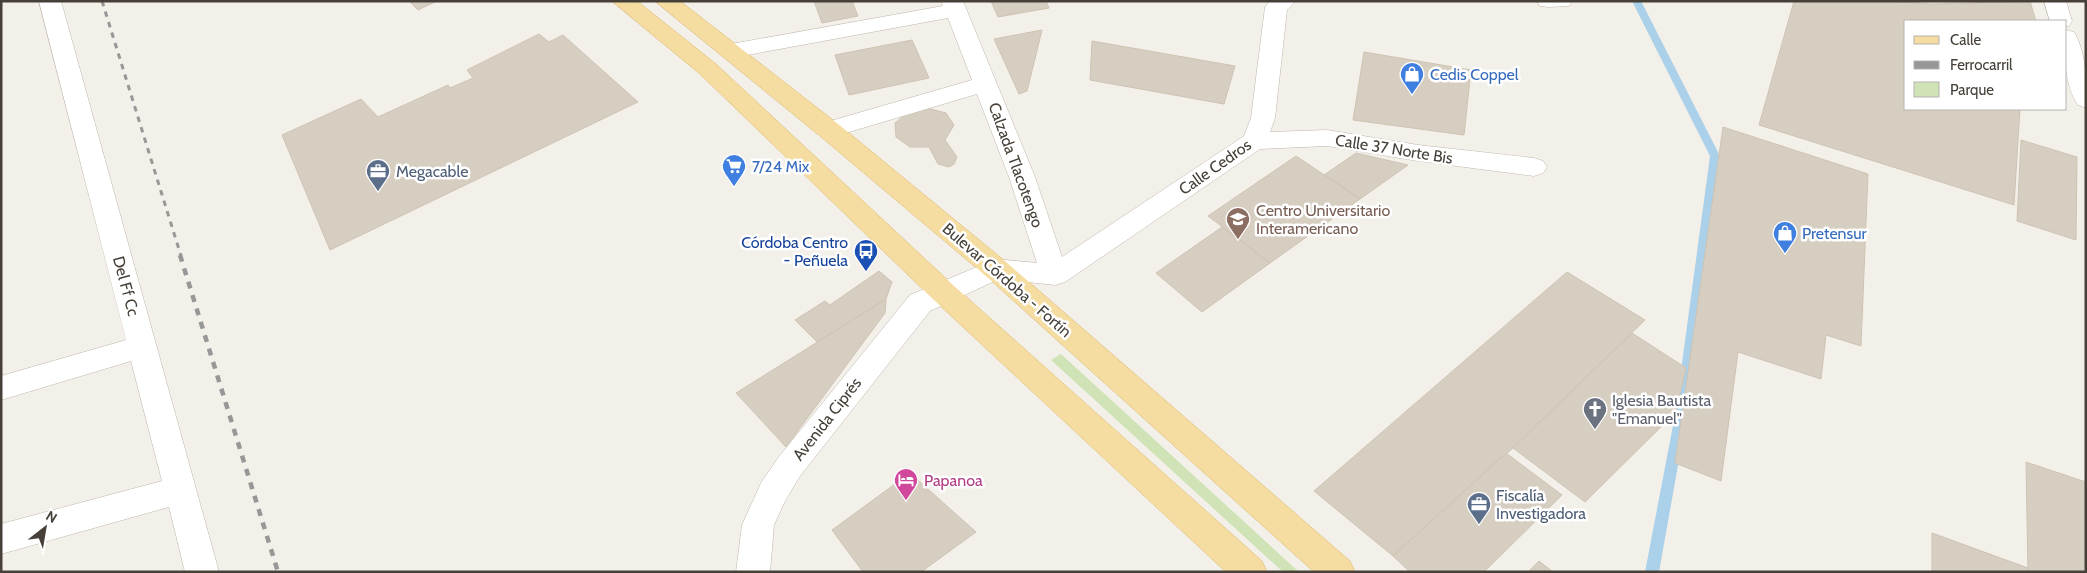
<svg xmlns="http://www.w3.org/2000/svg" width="2087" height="573" font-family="Cabin,sans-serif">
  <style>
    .green { fill: #cfe3b6 }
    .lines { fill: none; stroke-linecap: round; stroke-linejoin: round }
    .stream { fill: #abd1ea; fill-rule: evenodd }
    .building { fill: #d7cec2; stroke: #cec3b3 }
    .minor-casing { stroke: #beb7ac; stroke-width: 1 }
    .major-casing { stroke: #d9b871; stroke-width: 1 }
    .minor { fill: #fff; fill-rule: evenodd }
    .major { fill: #f5dca0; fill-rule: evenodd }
    .rail-far1 { stroke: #979797; stroke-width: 3; stroke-dasharray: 5.5 5.5; stroke-linecap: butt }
    .rail { stroke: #979797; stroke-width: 4.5; stroke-dasharray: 7 7; stroke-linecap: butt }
    .labels { text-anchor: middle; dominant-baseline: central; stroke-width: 5; stroke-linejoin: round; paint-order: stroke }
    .shop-label { font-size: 16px; fill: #366cbe; stroke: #fff; text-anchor: start }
    .street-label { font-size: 16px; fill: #464038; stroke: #fff }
    .service-label { font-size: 16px; fill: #4e5e75; stroke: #fff; text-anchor: start }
    .education-label { font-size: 16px; fill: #785e54; stroke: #fff; text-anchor: start }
    .transit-label { font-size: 16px; fill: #164399; stroke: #fff; text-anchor: end }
    .worship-label { font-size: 16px; fill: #5b616d; stroke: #fff; text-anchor: start }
    .hotel-label { font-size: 16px; fill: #b23c85; stroke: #fff; text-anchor: start }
  </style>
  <rect width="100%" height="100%" fill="#f3f0e9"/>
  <!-- green -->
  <path class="green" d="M1061,354L1299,572H1283L1051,360Z"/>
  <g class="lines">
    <!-- stream -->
    <path class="stream" d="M1632,1H1641L1720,156L1687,415L1659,572H1645L1675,415L1710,156Z"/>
  </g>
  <!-- building -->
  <g class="building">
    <path d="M409,1H437L418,10Z"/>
    <path d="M814,1H852L858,16L822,23Z"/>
    <path d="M991,1H1046L1049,8L998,17Z"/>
    <path d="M1794,1H1893L1931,4L2030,1L2036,21H1906V109H2020L2014,205L1759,125Z"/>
    <path d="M1042,30L1027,91L1019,94L994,39Z"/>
    <path d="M539,34L549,42L563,35L638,102L330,250L282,135L361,99L378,117L448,85L450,88L473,78L467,70Z"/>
    <path d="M912,40L929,78L849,95L835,55Z"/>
    <path d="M1092,41L1235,66L1224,104L1090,80Z"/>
    <path d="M1364,52L1471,70L1464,135L1353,120Z"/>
    <path d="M927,108L946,113L954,125L945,140L957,157L954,164L949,167L938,164L929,147H910L896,137L895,123L908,112Z"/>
    <path d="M1723,127L1868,174L1861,346L1826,335L1821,379L1738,352L1721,481L1675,463Z"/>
    <path d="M2021,140L2077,157L2076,240L2017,221Z"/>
    <path d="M1356,153L1408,165L1360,199L1324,175Z"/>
    <path d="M1296,156L1360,199L1270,263L1208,216Z"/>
    <path d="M1222,227L1270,263L1202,312L1156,273Z"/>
    <path d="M879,271L892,282L886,299L817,342L795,320L825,301L830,305Z"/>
    <path d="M1567,272L1645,320L1513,448L1393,556L1314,491Z"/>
    <path d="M886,299L885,313L786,447L736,393Z"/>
    <path d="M1632,333L1686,368L1676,412L1585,502L1513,448Z"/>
    <path d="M1506,453L1562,495L1484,572H1410L1393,556Z"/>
    <path d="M2026,462L2086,482V572H2028Z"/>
    <path d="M910,473L976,532L921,572H863L832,530Z"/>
    <path d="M1932,533L2028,568V572H1932Z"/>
    <path d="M1539,561L1553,572H1528Z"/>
  </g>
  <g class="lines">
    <!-- minor casing -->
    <g class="minor-casing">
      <g id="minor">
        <path d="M39,1H61L219,572H185L169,507L1,554V524L162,481L131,361L1,400V376L126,340Z"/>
        <path d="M941,1H963L1035,177L1062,257L1244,136L1251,118L1265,7L1270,1H1296L1287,10L1275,118L1270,132L1327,130L1418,145L1534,158L1543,161L1547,167L1543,173L1534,176L1418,161L1327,146L1260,149L1065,282L1055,285L999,279L930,311L800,476L785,501L774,525L770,572H736L742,525L761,483L778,458L910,295L996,259L1037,263L1009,177L977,94L829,138L820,136L817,130L820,124L972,80L948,18L731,58L723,56L720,51L723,46L731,44L943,6Z"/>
        <path d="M1537,1H1572L1569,6L1548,7L1540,6Z"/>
        <path d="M2044,1H2066L2072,21L2069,26H2066V21H2050Z"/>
        <path d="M2066,30L2074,32C2087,54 2086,82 2086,108L2078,105C2064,84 2064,55 2066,30Z"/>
      </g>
    </g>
    <!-- major casing -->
    <g class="major-casing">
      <g id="major">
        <path d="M612,1H637L716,64L954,286L1262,561L1267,572H1226L934,300L700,74Z"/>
        <path d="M655,1H680L838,124L1006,262L1350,561L1355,572H1314L986,276L820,136Z"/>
      </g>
    </g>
    <!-- minor -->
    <use href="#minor" class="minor"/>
    <!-- major -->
    <use href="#major" class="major"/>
    <!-- rail-far1 -->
    <path class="rail-far1" d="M102,1L181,256"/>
    <!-- rail -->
    <path class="rail" d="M180,255L278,572"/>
  </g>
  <!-- icons -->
  <defs>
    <g id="shop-pin" transform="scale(1.25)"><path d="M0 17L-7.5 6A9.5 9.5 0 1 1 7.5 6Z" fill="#3f7fe0" stroke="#fff"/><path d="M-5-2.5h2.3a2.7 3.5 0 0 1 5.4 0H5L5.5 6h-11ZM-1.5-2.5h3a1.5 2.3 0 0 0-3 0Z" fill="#fff"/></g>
    <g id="supermarket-pin" transform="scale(1.25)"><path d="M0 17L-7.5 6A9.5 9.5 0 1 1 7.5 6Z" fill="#3f7fe0" stroke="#fff"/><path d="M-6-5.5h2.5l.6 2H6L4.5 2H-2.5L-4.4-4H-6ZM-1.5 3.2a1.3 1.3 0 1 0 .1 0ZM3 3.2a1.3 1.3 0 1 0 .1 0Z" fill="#fff"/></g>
    <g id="office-pin" transform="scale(1.25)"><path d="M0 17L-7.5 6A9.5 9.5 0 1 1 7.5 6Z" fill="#5c6f8a" stroke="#fff"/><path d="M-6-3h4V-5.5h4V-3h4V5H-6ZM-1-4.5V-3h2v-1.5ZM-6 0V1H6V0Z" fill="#fff"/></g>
    <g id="university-pin" transform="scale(1.25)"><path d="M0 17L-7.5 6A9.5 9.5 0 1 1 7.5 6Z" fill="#8d6e63" stroke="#fff"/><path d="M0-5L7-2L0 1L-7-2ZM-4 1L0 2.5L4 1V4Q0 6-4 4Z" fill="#fff"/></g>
    <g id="bus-pin" transform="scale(1.25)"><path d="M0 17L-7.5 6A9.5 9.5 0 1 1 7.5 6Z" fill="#1a4fb4" stroke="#fff"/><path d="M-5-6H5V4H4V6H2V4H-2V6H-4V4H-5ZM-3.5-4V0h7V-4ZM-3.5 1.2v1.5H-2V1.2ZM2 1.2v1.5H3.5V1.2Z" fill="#fff"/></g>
    <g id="church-pin" transform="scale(1.25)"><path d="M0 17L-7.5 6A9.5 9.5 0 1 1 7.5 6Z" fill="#6b7280" stroke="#fff"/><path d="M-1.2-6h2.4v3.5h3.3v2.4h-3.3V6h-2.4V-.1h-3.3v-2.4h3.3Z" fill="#fff"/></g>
    <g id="hotel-pin" transform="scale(1.25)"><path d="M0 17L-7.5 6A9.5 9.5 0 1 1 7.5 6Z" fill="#d1479c" stroke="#fff"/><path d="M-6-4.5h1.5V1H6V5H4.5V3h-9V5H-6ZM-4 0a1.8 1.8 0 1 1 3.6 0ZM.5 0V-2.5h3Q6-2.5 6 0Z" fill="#fff"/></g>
  </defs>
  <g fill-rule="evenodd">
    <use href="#shop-pin" x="1412" y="74"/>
    <use href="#supermarket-pin" x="734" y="166"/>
    <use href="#office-pin" x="378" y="171"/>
    <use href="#university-pin" x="1238" y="219"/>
    <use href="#shop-pin" x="1785" y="233"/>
    <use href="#bus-pin" x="866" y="251"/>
    <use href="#church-pin" x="1595" y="409"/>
    <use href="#hotel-pin" x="906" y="480"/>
    <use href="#office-pin" x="1479" y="504"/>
  </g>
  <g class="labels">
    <!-- shop labels -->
    <g class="shop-label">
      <text x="1430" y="74">Cedis Coppel</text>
      <text x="752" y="166">7/24 Mix</text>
      <text x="1802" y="233">Pretensur</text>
    </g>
    <!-- street labels -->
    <g class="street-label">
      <text transform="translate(1394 149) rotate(9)">Calle 37 Norte Bis</text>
      <text transform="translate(1016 165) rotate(70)">Calzada Tlacotengo</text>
      <text transform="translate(1215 167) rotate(-35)">Calle Cedros</text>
      <text transform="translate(1007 280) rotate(41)">Bulevar Córdoba - Fortín</text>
      <text transform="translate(126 286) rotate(75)">Del Ff Cc</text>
      <text transform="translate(827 419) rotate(-52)">Avenida Ciprés</text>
    </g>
    <!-- service labels -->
    <g class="service-label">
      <text x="396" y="171">Megacable</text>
      <text x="1496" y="495">Fiscalía<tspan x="1496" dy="18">Investigadora</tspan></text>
    </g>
    <!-- education labels -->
    <g class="education-label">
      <text x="1256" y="210">Centro Universitario<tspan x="1256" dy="18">Interamericano</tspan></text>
    </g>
    <!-- transit labels -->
    <g class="transit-label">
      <text x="848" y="242">Córdoba Centro<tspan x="848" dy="18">- Peñuela</tspan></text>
    </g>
    <!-- worship labels -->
    <g class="worship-label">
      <text x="1612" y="400">Iglesia Bautista<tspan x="1612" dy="18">"Emanuel"</tspan></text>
    </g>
    <!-- hotel labels -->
    <g class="hotel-label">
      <text x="924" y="480">Papanoa</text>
    </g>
  </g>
  <!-- border -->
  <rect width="2087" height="573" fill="none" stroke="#464038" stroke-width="5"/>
  <!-- legend -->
  <rect x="1904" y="20" width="162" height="90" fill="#ffffff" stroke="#b5b3af"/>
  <rect x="1914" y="36" width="25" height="8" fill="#f5dca0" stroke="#b5b3af"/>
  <text x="1950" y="45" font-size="15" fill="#464038">Calle</text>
  <rect x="1914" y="61" width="25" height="8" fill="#979797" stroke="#b5b3af"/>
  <text x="1950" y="70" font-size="15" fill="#464038">Ferrocarril</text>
  <rect x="1914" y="82" width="25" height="15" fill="#cfe3b6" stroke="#b5b3af"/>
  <text x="1950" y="95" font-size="15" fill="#464038">Parque</text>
  <!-- north arrow -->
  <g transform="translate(45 528) rotate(31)" stroke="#ffffff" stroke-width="4" paint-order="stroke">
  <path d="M0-4L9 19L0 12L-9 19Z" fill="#464038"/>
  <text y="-8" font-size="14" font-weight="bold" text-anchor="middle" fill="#464038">N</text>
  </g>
</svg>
